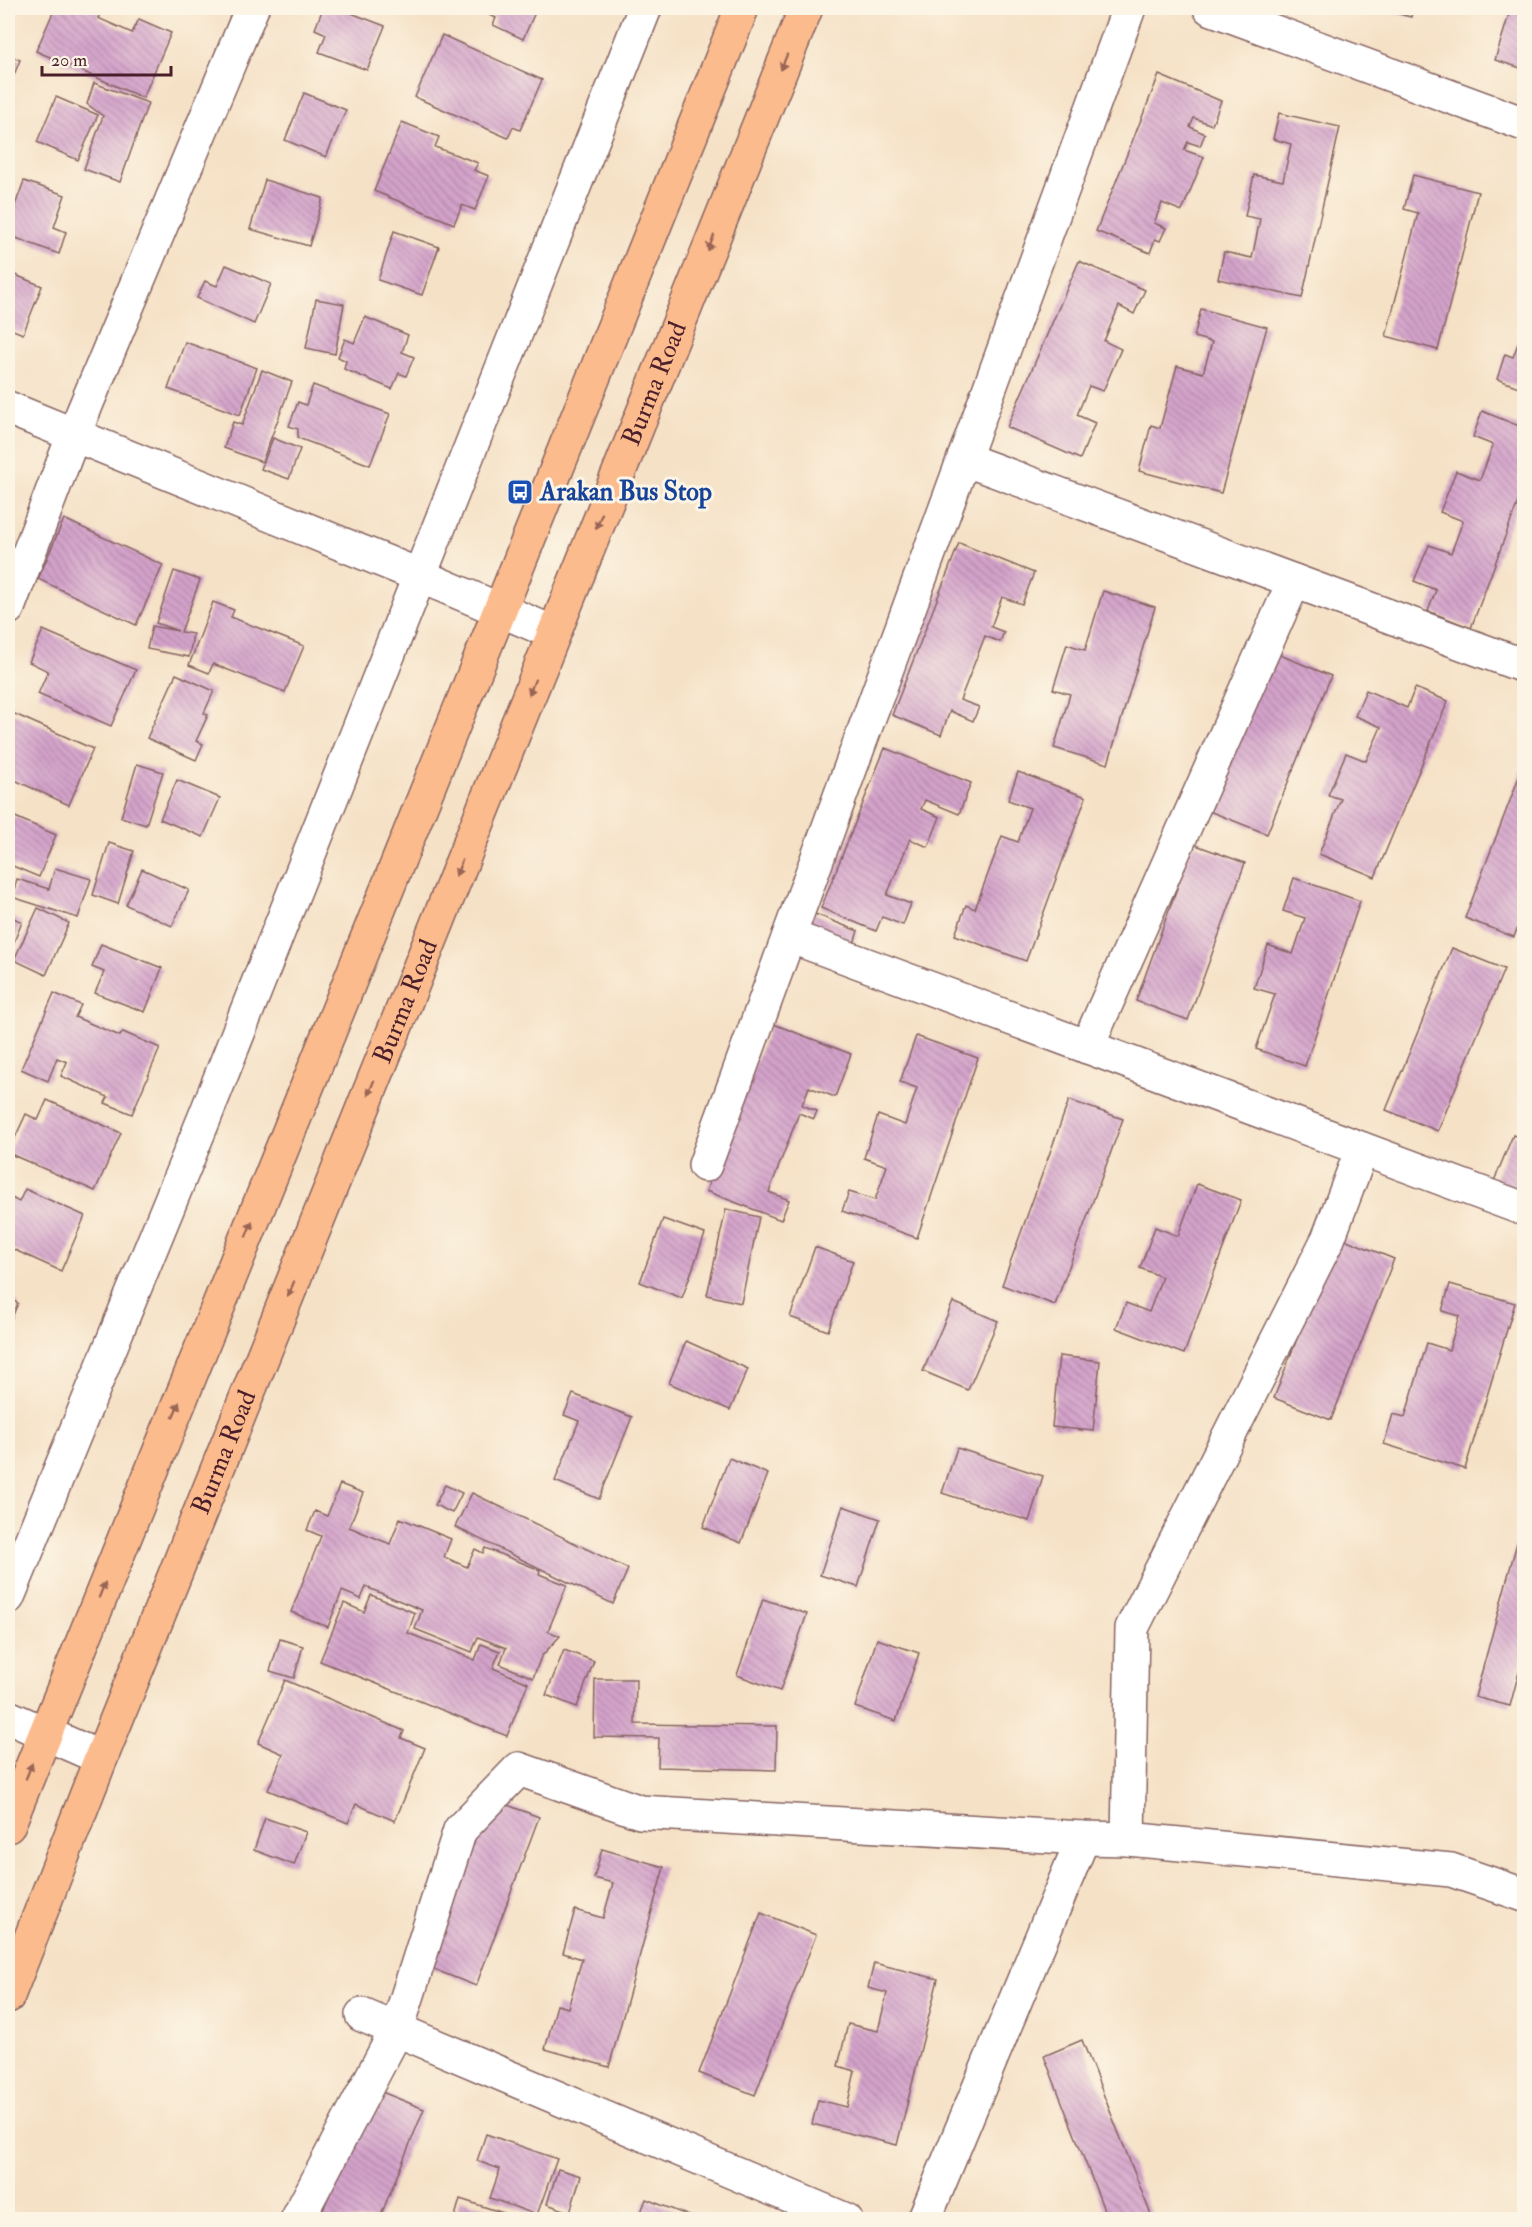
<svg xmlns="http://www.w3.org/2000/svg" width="1532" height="2227" font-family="'IM FELL Double Pica',serif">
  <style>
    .building { fill: url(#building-back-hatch) }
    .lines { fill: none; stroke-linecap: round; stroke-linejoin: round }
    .minor-casing { stroke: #866361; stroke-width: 36 }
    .major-casing { stroke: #866361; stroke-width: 36 }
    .minor { stroke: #fff; stroke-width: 33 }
    .major { stroke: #fbbb8d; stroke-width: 33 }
    .oneway { fill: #9a6557 }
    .labels { text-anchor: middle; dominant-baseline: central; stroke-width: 6; stroke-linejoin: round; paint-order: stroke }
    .street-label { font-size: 26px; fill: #4a1f2b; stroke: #fcf5e5 }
    .transit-label { font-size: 26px; font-weight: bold; fill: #164399; stroke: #fcf5e5; text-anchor: start }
  </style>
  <defs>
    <pattern id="building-back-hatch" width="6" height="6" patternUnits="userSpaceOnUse" patternTransform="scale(1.5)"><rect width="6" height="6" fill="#d4a3cb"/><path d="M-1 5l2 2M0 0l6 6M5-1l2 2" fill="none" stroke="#ae84a5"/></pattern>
  </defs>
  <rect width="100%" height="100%" fill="#fcf5e5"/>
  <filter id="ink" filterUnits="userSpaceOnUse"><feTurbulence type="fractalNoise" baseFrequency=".0167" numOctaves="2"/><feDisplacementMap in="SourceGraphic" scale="12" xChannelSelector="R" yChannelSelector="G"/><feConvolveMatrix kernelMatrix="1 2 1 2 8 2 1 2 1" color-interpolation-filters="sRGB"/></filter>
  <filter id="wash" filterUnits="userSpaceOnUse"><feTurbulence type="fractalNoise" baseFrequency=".008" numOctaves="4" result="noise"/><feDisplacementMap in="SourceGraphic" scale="24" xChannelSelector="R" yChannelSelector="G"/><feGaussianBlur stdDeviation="1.35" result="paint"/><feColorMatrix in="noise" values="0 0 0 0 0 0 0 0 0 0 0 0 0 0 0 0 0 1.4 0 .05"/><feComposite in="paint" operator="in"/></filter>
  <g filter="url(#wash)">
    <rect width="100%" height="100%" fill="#f5e1c6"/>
    <g id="blocks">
      <!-- building -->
      <g class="building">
        <path d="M55,8H103L98,18L132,33L139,19L171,33L143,98L36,51Z"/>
        <path d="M323,8H338L385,26L367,70L319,52L326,34L315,29Z"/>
        <path d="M484,8H537L523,39L493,25L496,18L482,12Z"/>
        <path d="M1376,8H1413L1411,17Z"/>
        <path d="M1511,8H1524V69L1495,60Z"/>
        <path d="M442,35L542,80L520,130L513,127L508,138L415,97Z"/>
        <path d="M8,55L20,60L8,90Z"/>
        <path d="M1159,75L1221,101L1212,125L1194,118L1190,127L1205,134L1200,146L1188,142L1184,150L1204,157L1182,211L1162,203L1154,223L1166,228L1160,241L1155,239L1150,253L1096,231Z"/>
        <path d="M94,83L148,103L120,182L84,169L103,116L87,104Z"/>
        <path d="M304,93L346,110L326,157L285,140Z"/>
        <path d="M56,97L98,115L78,160L37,142Z"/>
        <path d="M1279,113L1340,127L1302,298L1218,279L1224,252L1252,258L1260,219L1245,216L1254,175L1283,181L1291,144L1273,139Z"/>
        <path d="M402,122L439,137L435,147L478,163L474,170L489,176L475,210L462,205L454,224L374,191Z"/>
        <path d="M1413,175L1478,192L1438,350L1386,336L1418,213L1404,209Z"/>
        <path d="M265,180L323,198L309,246L250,229Z"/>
        <path d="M24,181L65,195L54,227L66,232L59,254L8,235V208L13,211Z"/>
        <path d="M394,231L439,247L422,295L378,280Z"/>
        <path d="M1079,261L1145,290L1134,314L1119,306L1104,341L1121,349L1103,391L1089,386L1077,415L1095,423L1080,459L1007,427Z"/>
        <path d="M226,265L271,284L254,324L197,298L205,281L217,286Z"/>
        <path d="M8,272L42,286L23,334L8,328Z"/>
        <path d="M316,299L344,304L335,354L306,348Z"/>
        <path d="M1201,309L1267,327L1221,493L1139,471L1151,425L1160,428L1177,366L1203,373L1212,342L1194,337Z"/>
        <path d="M365,317L408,335L402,352L414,357L406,376L399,373L392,389L344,369L346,361L338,357L345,339L354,343Z"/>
        <path d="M1524,327V389L1497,379L1505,354L1513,357Z"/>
        <path d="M185,342L257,368L240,415L168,389Z"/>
        <path d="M262,370L292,382L262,462L224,448L233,422L242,425Z"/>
        <path d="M313,385L390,414L370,465L298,438V429L289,426L298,402L306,405Z"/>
        <path d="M1482,411L1524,428V486L1471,628L1428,611L1436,590L1414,581L1429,545L1451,553L1463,521L1440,512L1456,471L1480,480L1493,445L1473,437Z"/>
        <path d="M273,438L300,449L289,479L261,469Z"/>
        <path d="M64,519L163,565L136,625L38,579Z"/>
        <path d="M959,543L1034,573L1022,604L1002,597L991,627L1004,632L1000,642L985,636L960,700L979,707L973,721L950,711L941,735L892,715Z"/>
        <path d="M174,571L200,580L181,632L193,634L189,657L147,649L152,626L178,631L156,623Z"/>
        <path d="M1103,591L1155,607L1108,764L1054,748L1070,694L1053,689L1067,644L1085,650Z"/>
        <path d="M213,602L234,610L231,617L304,646L285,692L213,664L209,673L189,665Z"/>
        <path d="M43,630L136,670L111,726L38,694L48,671L29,662Z"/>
        <path d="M1268,650L1331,676L1267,834L1204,809Z"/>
        <path d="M176,674L214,691L204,713L208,715L196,741L203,744L196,760L147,738Z"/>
        <path d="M1415,688L1448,701L1375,877L1319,854L1341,799L1328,795L1346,753L1366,761L1381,727L1355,716L1366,690L1407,708Z"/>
        <path d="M8,711L93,749L69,805L8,777Z"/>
        <path d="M885,748L971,783L959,814L925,800L921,809L940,817L928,847L910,839L887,895L911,904L903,925L882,917L876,931L821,908Z"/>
        <path d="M137,764L163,772L146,825L121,817Z"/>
        <path d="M1524,764V911L1514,937L1465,918Z"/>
        <path d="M1018,772L1086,797L1026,961L955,935L966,905L975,909L1002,836L1018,842L1030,808L1008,800Z"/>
        <path d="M177,780L220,798L203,837L160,819Z"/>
        <path d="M13,816L56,835L39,877L8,864V830Z"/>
        <path d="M109,843L134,851L118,904L93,895Z"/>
        <path d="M1193,844L1245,863L1188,1020L1136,1001Z"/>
        <path d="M55,868L91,879L78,918L12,897L17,879L49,889Z"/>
        <path d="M142,869L189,890L172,926L126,905Z"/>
        <path d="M1294,878L1360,901L1305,1066L1256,1049L1275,994L1254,988L1268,945L1293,954L1305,918L1283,911Z"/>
        <path d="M38,908L69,923L46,975L14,960Z"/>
        <path d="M800,908L858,931L852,950L793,926Z"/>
        <path d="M8,915L22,922L8,957Z"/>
        <path d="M101,944L162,968L145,1012L95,993L104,972L92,967Z"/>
        <path d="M1452,948L1504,969L1438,1131L1386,1110Z"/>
        <path d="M54,993L81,1005L75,1017L120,1036L123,1032L160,1048L132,1114L105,1103L108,1097L61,1076L67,1062L57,1058L48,1081L21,1069Z"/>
        <path d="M771,1023L851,1054L835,1097L809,1087L802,1105L817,1111L814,1119L799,1113L769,1192L789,1200L781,1220L706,1191Z"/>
        <path d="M916,1036L978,1058L917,1238L842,1211L849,1192L875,1200L887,1166L864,1158L878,1115L905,1125L917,1088L900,1082Z"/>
        <path d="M47,1100L121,1133L95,1191L8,1153L26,1114L38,1120Z"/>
        <path d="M1069,1100L1123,1119L1055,1305L1002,1285Z"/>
        <path d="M1513,1135L1524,1139V1193L1494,1181Z"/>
        <path d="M1197,1184L1241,1200L1184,1354L1116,1328L1126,1303L1149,1312L1162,1277L1140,1268L1155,1227L1178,1236Z"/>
        <path d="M25,1189L85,1216L61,1271L8,1247V1196L19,1202Z"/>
        <path d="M726,1209L759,1217L741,1303L707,1295Z"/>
        <path d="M663,1219L705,1234L682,1298L640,1282Z"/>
        <path d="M1337,1236L1394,1259L1331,1420L1274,1398Z"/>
        <path d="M815,1247L853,1261L828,1331L790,1317Z"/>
        <path d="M1450,1284L1515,1303L1465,1469L1384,1444L1393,1414L1405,1417L1427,1343L1449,1350L1459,1316L1442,1311Z"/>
        <path d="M8,1298L18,1303L8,1327Z"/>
        <path d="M953,1302L998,1321L968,1390L923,1371Z"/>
        <path d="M686,1341L748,1369L730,1410L669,1383Z"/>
        <path d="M1059,1356L1100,1361L1093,1431L1052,1427Z"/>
        <path d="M573,1394L632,1417L599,1499L555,1481L579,1421L564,1415Z"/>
        <path d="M957,1448L1043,1476L1029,1521L942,1493Z"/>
        <path d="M729,1458L768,1474L741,1543L703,1527Z"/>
        <path d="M340,1484L363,1493L349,1527L390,1544L400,1518L451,1539L444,1557L467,1567L475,1549L483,1553L485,1548L540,1570L539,1574L567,1585L548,1631L560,1636L541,1657L533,1678L500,1664L506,1648L478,1637L472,1652L415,1629L422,1610L366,1587L361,1599L342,1591L328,1627L291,1612L321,1536L307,1530L315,1511L327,1516Z"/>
        <path d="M445,1485L462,1493L452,1513L435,1505Z"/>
        <path d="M472,1493L628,1569L613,1604L455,1527Z"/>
        <path d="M843,1506L880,1519L858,1587L820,1575Z"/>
        <path d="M1524,1517V1653L1510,1706L1475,1697Z"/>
        <path d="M371,1595L415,1613L408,1633L475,1660L481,1644L500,1651L493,1668L528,1683L507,1736L320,1661L344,1603L364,1612Z"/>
        <path d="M763,1599L807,1614L780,1691L737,1675Z"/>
        <path d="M280,1639L303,1646L294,1678L270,1671Z"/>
        <path d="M877,1639L919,1653L896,1721L855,1707Z"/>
        <path d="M564,1650L594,1661L577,1707L546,1695Z"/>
        <path d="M595,1679H636L635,1724L777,1726L776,1770L658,1767L659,1738L594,1737Z"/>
        <path d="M285,1680L404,1731L401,1738L425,1748L395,1821L356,1804L348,1823L268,1790L283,1754L258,1743Z"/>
        <path d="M486,1797L539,1817L476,1986L423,1965Z"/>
        <path d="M265,1818L306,1832L294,1865L254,1850Z"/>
        <path d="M602,1849L664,1867L609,2067L545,2049L557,2005L568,2008L582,1959L563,1953L575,1910L603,1918L613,1883L594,1878Z"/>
        <path d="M761,1913L816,1935L755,2095L699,2073Z"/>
        <path d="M874,1963L938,1979L897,2145L812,2124L818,2100L847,2107L855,2071L838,2066L848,2024L878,2031L887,1993L868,1988Z"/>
        <path d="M1082,2040L1153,2220H1108L1044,2056Z"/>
        <path d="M372,2088L424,2109L379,2220H319Z"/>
        <path d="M486,2134L557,2159L537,2215L490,2198L500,2169L477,2161Z"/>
        <path d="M558,2169L581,2176L570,2212L547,2204Z"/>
        <path d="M460,2199L522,2219V2220H454Z"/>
        <path d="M646,2199L697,2219V2220H638Z"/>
      </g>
    </g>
  </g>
  <g filter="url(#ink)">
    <use href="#blocks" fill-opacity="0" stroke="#866361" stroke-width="1.5"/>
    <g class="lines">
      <!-- minor casing -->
      <g class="minor-casing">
        <g id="minor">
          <path d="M1210,8L1524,124"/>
          <path d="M8,408L418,575L554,633"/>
          <path d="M964,459L1524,666"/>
          <path d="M8,608L74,434L252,8"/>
          <path d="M789,936L1524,1209"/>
          <path d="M1087,1047L1294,581"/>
          <path d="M705,1165L1129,8"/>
          <path d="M8,1597L204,1119L645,8"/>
          <path d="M8,1717L101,1758"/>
          <path d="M1128,1839L1132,1628L1328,1239L1362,1149"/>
          <path d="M362,2015L846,2220"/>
          <path d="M297,2220L397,2029L460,1830L519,1769L640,1812L1083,1838L1128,1839L1451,1870L1524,1895"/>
          <path d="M924,2220L1083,1838"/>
        </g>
      </g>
      <!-- major casing -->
      <g class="major-casing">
        <g id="major">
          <path d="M8,1826L500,610L742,8"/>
          <path id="s1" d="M8,1996L101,1758L806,8"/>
        </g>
      </g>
      <!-- minor -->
      <use href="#minor" class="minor"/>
      <!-- major -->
      <use href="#major" class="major"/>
    </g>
    <!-- one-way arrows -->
    <defs><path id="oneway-solid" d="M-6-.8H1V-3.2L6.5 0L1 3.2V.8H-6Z" transform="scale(1.5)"/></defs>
    <g class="oneway">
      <use href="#oneway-solid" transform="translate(784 62) rotate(112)"/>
      <use href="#oneway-solid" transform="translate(711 243) rotate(112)"/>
      <use href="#oneway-solid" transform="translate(599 521) rotate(112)"/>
      <use href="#oneway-solid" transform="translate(532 687) rotate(112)"/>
      <use href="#oneway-solid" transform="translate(459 868) rotate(112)"/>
      <use href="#oneway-solid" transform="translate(371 1088) rotate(112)"/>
      <use href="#oneway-solid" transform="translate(249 1229) rotate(-68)"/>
      <use href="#oneway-solid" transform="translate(291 1289) rotate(112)"/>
      <use href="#oneway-solid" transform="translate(176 1410) rotate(-68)"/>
      <use href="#oneway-solid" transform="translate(102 1590) rotate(-68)"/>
      <use href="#oneway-solid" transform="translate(29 1771) rotate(-68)"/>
    </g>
  </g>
  <!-- icons -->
  <defs>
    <g id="bus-square" transform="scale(1.35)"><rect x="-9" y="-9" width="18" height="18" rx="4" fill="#1a4fb4" stroke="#fcf5e5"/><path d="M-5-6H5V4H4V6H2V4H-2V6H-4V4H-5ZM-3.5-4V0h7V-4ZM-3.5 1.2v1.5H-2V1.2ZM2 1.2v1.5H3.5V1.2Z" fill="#fff"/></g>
  </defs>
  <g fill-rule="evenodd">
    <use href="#bus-square" x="520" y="492"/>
  </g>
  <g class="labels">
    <!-- street labels -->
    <g class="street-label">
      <text stroke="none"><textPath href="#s1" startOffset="1737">Burma Road</textPath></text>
      <text stroke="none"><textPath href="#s1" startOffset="1071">Burma Road</textPath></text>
      <text stroke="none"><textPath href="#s1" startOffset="585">Burma Road</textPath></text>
    </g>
    <!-- transit labels -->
    <g class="transit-label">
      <text x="540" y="492">Arakan Bus Stop</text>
    </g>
  </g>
  <!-- margin -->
  <rect width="1532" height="2227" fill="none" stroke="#fcf5e5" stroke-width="30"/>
  <!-- scale -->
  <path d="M42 66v9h129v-9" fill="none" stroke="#4a1f2b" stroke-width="3"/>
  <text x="51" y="66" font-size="18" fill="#4a1f2b" stroke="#fcf5e5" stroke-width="4.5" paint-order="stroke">20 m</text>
</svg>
